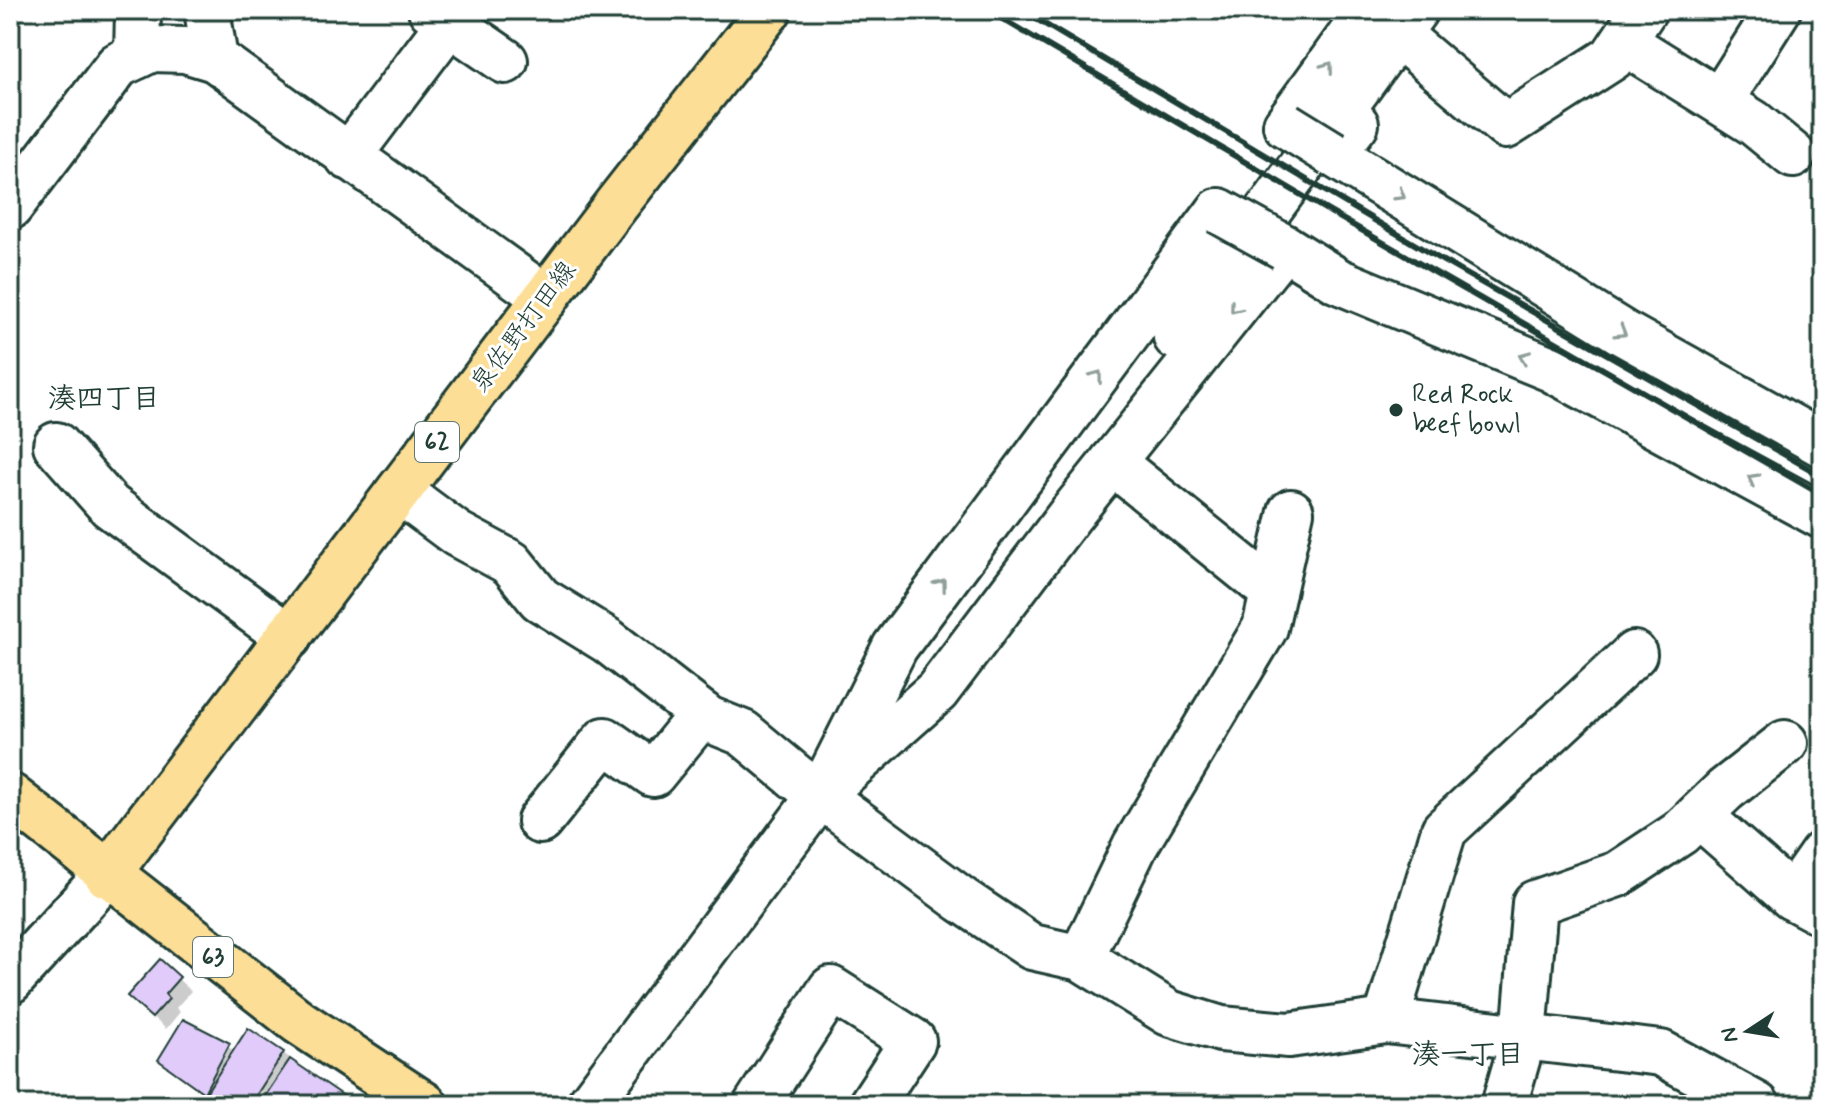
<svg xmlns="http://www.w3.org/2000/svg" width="1832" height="1115" font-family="Mynerve,'Klee One',sans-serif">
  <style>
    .shadow { fill: #0003 }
    .building { fill: #e1cbfb; stroke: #1f3d34; stroke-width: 2 }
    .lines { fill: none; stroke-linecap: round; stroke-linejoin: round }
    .minor-casing { stroke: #1f3d34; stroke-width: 50 }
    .major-casing { stroke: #1f3d34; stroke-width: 50 }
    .minor { stroke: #fff; stroke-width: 44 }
    .major { stroke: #fdde96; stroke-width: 44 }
    .rail { stroke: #1f3d34; stroke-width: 6 }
    .minor-bridge-casing { stroke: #1f3d34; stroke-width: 50; stroke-linecap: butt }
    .minor-bridge { stroke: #fff; stroke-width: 44 }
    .oneway { stroke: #8f9e9a }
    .poi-dot { fill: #1f3d34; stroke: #fff; stroke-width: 3 }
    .labels { text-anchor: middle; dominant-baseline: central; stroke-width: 6; stroke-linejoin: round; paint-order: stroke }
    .shield { fill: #fff; stroke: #627771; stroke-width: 2 }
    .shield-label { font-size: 24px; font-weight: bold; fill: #1f3d34 }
    .street-label { font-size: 26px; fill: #1f3d34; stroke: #fff }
    .poi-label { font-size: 26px; fill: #1f3d34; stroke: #fff; text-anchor: start }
    .neighbourhood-label { font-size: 28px; font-weight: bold; fill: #1f3d34; stroke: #fff }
  </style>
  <rect width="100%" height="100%" fill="#fff"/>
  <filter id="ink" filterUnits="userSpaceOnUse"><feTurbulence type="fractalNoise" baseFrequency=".0125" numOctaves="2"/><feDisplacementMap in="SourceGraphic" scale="16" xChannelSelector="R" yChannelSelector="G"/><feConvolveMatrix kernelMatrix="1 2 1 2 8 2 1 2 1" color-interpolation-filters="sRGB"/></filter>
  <g filter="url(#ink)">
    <!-- shadow -->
    <g class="shadow">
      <path d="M160,962L191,991L176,1008L180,1012L166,1029L142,1008Z"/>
      <path d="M183,1022L235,1051L283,1053L353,1105H201L206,1096L160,1060Z"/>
    </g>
    <!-- building -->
    <g class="building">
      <path d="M160,959L180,977L165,994L169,999L152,1018L127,996Z"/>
      <path d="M183,1019L230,1043L204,1093L158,1060Z"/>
      <path d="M248,1028L284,1052L250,1105H198Z"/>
      <path d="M290,1059L357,1105H259Z"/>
    </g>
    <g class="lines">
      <!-- minor casing -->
      <g class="minor-casing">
        <g id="minor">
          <path d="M207,10L215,59"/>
          <path d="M431,10L505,61"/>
          <path d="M1624,42L1754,123L1793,155"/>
          <path d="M1413,47L1506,126L1612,58L1644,10"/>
          <path d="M137,56L138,10"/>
          <path d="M1720,101L1778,10"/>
          <path d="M1356,124L1333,154L1623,333L1822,444"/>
          <path d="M1286,125L1369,10"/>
          <path d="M348,157L449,23"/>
          <path d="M10,207L118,65L152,49L185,50L215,59L546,298"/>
          <path d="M1219,211L895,647L821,794L937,691L1070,515L1284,247L1338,281L1551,369L1822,516"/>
          <path d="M1176,337L1415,10"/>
          <path d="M56,445L110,506L289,637"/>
          <path d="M1112,462L1273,592"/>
          <path d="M399,491L457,534L511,563L540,599L608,641L708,719L743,733L796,777L962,900L1032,947L1081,958L1169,1013L1221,1029L1289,1035L1386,1021L1661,1053L1757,1105"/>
          <path d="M1699,815L1792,897"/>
          <path d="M540,821L605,740L653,774L702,714"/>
          <path d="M1822,854L1792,897L1822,913"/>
          <path d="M1081,958L1135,846L1265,628L1291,512"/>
          <path d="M10,981L107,875"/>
          <path d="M1386,1021L1444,830L1634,654"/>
          <path d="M589,1105L839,770"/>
          <path d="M756,1105L831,989L913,1041L871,1105"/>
          <path d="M1504,1105L1524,1036L1535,903L1618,874L1680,833L1725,790L1785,743"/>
        </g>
      </g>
      <!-- major casing -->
      <g class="major-casing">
        <g id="major">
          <path d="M10,796L299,1022L425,1105"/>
          <path d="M107,875L616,205L769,10"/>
        </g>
      </g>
      <!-- minor -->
      <use href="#minor" class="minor"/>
      <!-- major -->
      <use href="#major" class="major"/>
      <!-- rail -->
      <g class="rail">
        <path d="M987,10L1330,212L1822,495"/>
        <path d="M1021,10L1438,258L1822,476"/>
      </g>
      <!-- minor-bridge casing -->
      <g class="minor-bridge-casing">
        <g id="minor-bridge">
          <path d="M1286,125L1333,154"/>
          <path d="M1219,211L1284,247"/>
        </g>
      </g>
      <!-- minor-bridge -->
      <use href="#minor-bridge" class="minor-bridge"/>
    </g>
    <!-- one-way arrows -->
    <defs><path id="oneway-chevron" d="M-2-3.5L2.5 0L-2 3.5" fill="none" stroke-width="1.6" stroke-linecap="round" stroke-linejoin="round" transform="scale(2)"/></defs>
    <g class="oneway">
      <use href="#oneway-chevron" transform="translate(1328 67) rotate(-54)"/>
      <use href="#oneway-chevron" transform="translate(1400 195) rotate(32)"/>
      <use href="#oneway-chevron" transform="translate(1235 308) rotate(129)"/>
      <use href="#oneway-chevron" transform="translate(1621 332) rotate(31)"/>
      <use href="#oneway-chevron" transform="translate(1524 357) rotate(-158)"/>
      <use href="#oneway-chevron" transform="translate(1097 376) rotate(-53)"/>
      <use href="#oneway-chevron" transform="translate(1753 479) rotate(-151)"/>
      <use href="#oneway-chevron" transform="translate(941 584) rotate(-53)"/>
    </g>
  </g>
  <!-- markers -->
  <circle class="poi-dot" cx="1396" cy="410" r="8"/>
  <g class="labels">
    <!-- shield labels -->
    <g class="shield">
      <rect x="415" y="422" width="44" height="40" rx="6"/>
      <rect x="193" y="937" width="40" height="40" rx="6"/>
    </g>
    <g class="shield-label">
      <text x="437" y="442">62</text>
      <text x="213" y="957">63</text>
    </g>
    <!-- street labels -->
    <g class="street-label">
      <text transform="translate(524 327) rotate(-53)">泉佐野打田線</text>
    </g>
    <!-- poi labels -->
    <g class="poi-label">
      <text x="1412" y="395">Red Rock<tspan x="1412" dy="30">beef bowl</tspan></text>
    </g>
    <!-- neighbourhood labels -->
    <g class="neighbourhood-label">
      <text x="104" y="399">湊四丁目</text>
      <text x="1468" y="1055">湊一丁目</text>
    </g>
  </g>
  <!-- margin -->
  <rect width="1832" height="1115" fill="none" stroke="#fff" stroke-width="40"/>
  <rect x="20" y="20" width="1792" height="1075" fill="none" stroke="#1f3d34" stroke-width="3" filter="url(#ink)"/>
  <!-- north arrow -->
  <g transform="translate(1748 1031) rotate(258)" stroke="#ffffff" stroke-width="6" paint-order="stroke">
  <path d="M0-6L14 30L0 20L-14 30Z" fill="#1f3d34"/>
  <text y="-12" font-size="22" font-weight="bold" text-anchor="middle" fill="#1f3d34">N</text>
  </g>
</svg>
